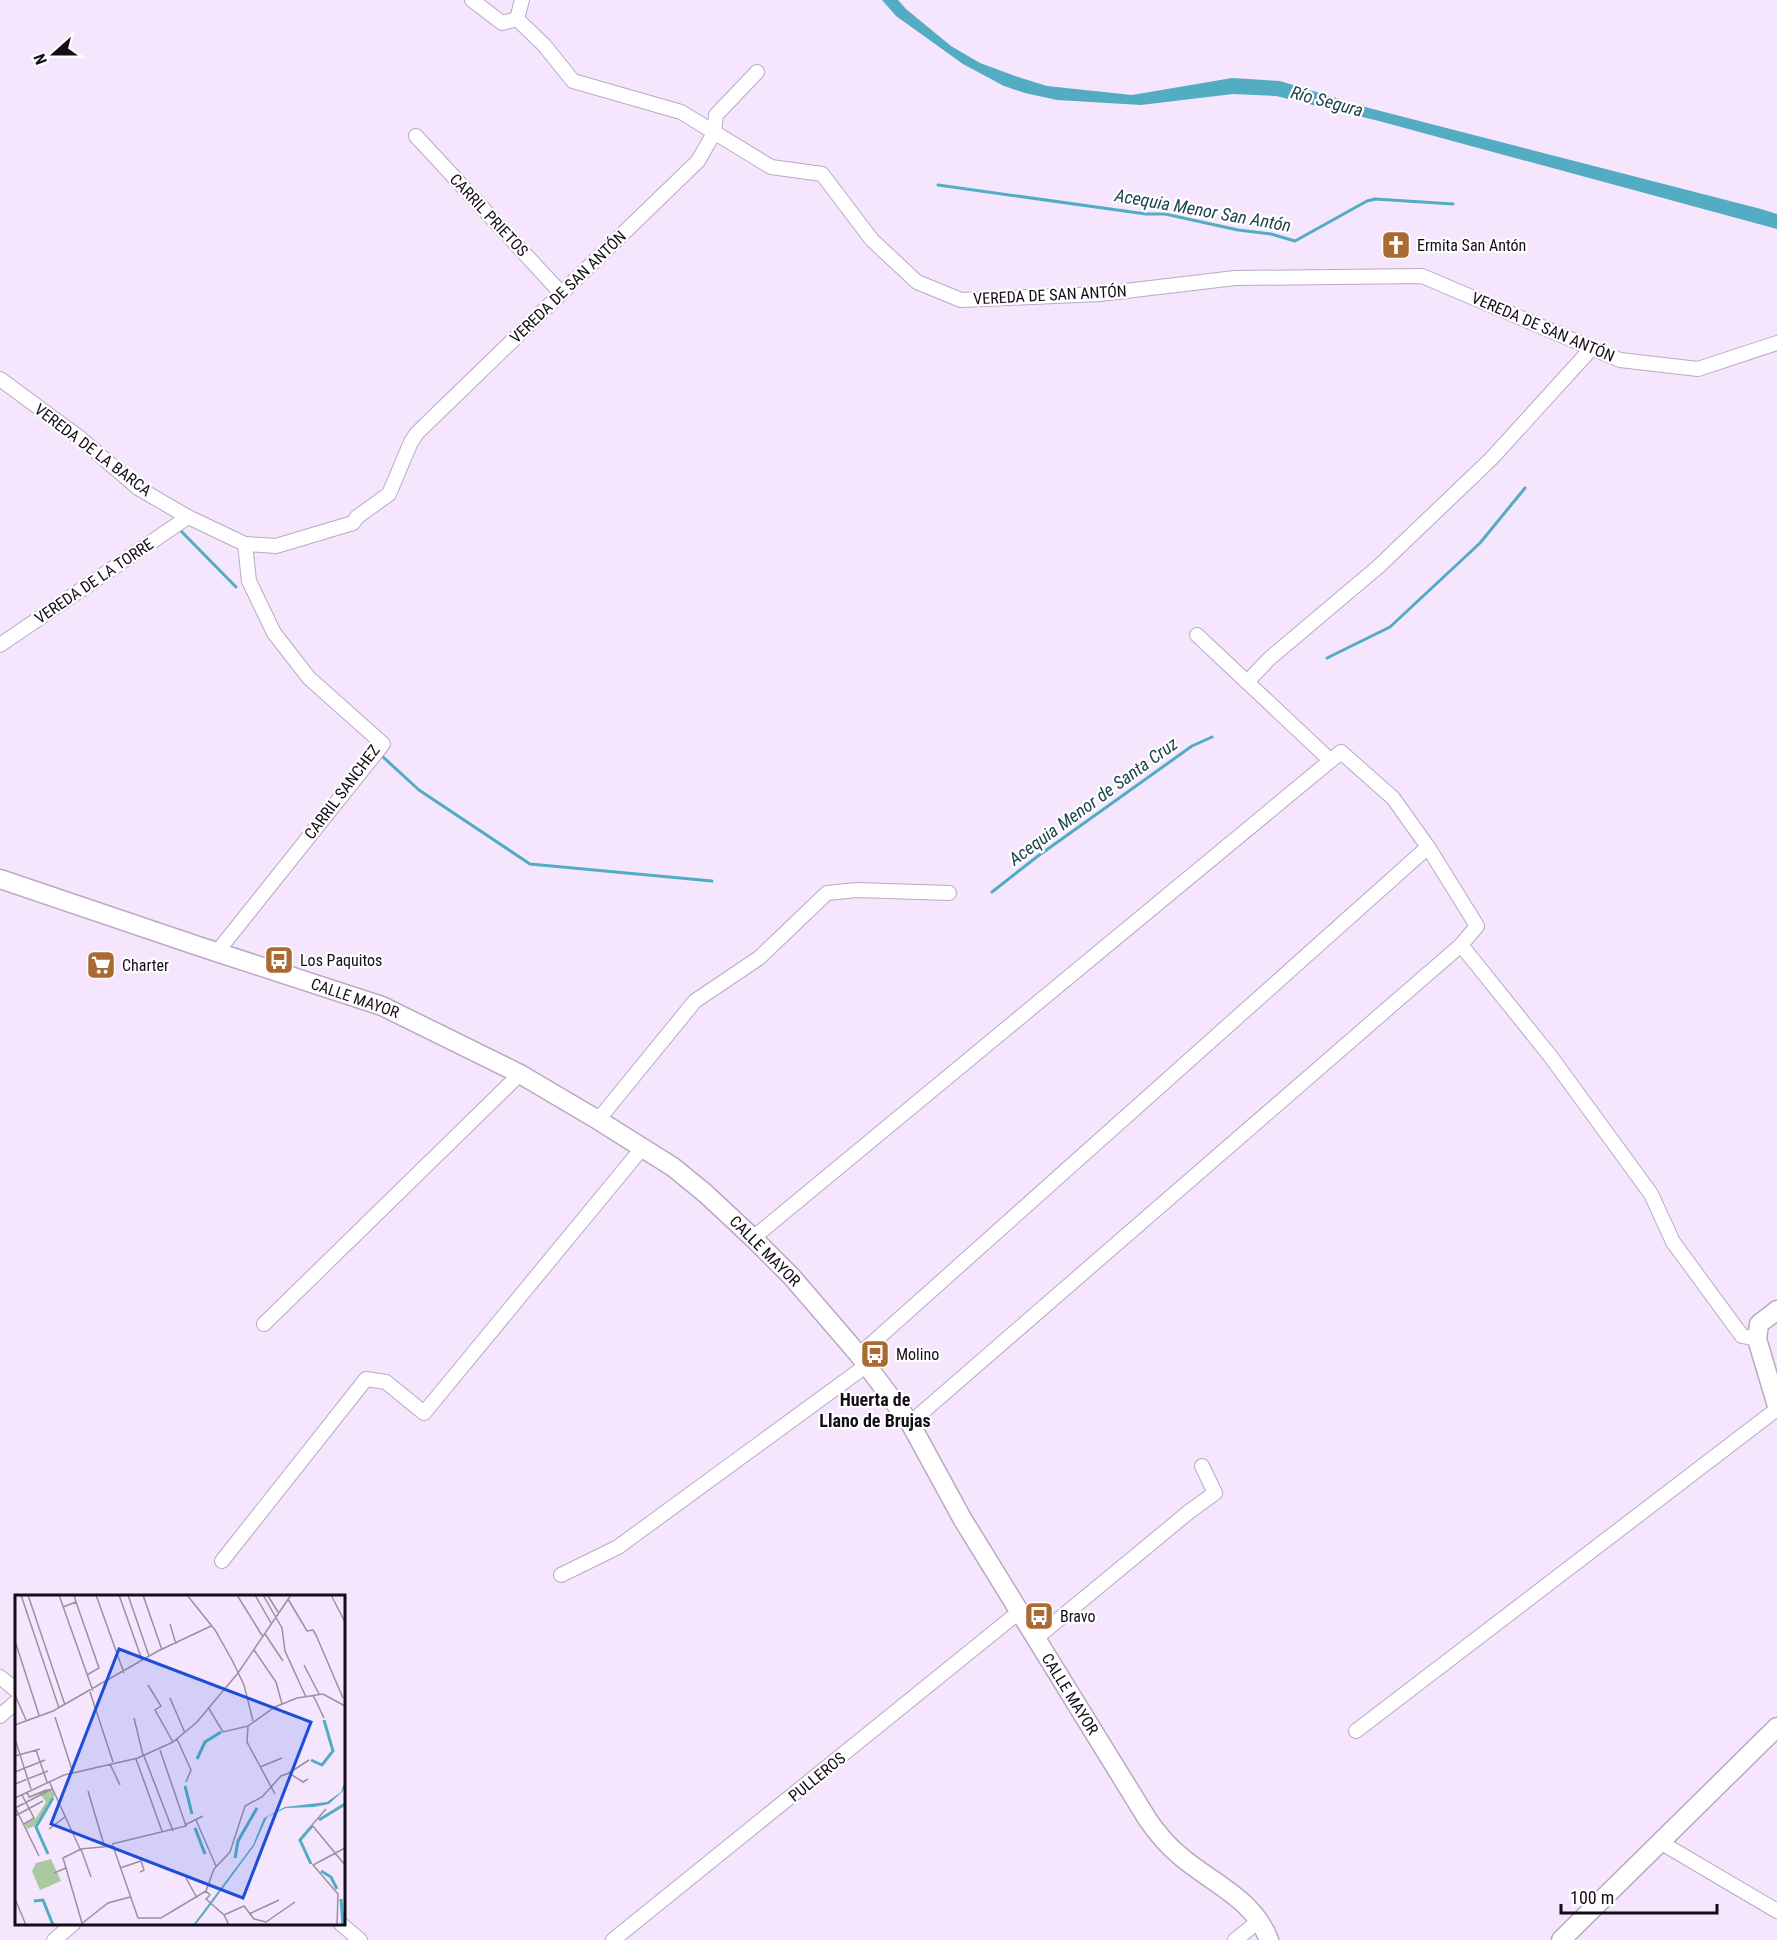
<svg xmlns="http://www.w3.org/2000/svg" width="1777" height="1940" font-family="'Roboto Condensed',sans-serif">
  <style>
    .water { fill: #53acc2 }
    .lines { fill: none; stroke-linecap: round; stroke-linejoin: round }
    .stream { stroke: #53acc2; stroke-width: 3 }
    .minor-casing { stroke: #baa8c4; stroke-width: 16 }
    .major-casing { stroke: #baa8c4; stroke-width: 21 }
    .minor { stroke: #fff; stroke-width: 14 }
    .major { stroke: #fff; stroke-width: 18 }
    .labels { text-anchor: middle; dominant-baseline: central; stroke-width: 4.5; stroke-linejoin: round; paint-order: stroke }
    .street-label { font-size: 16px; fill: #130d17; stroke: #fff }
    .poi-label { font-size: 16px; fill: #130d17; stroke: #fff; text-anchor: start }
    .water-label { font-size: 18px; font-style: italic; fill: #1c454f; stroke: #fff }
    .neighbourhood-label { font-size: 18px; font-weight: bold; fill: #130d17; stroke: #fff }
    .inset-river { fill: none; stroke: #53acc2; stroke-width: 3 }
    .inset-road { fill: none; stroke: #9b8fa2; stroke-width: 1.5 }
    .view { fill: #1d4ed8; fill-opacity: 0.15; stroke: #1d4ed8; stroke-width: 3 }
    .inset-edge { fill: none; stroke: #130d17; stroke-width: 3 }
  </style>
  <rect width="100%" height="100%" fill="#f5e6fe"/>
  <!-- water -->
  <path class="water" d="M882,0H898L906,9L951,46L980,63L1018,77L1047,86L1132,95L1232,78L1280,81L1369,108L1761,209L1777,214V229L1379,121L1276,96L1233,94L1141,105L1057,100L1025,93L1004,86L963,64L896,16Z"/>
  <g class="lines">
    <!-- stream -->
    <g class="stream">
      <path d="M938,185L1146,214H1165L1238,230L1271,234L1295,241L1367,201L1375,199L1453,204"/>
      <path d="M181,531L236,587"/>
      <path d="M1327,658L1390,627L1480,543L1525,488"/>
      <path d="M383,757L419,790L530,864L712,881"/>
      <path d="M992,892L1038,856L1192,746L1212,737"/>
    </g>
    <!-- minor casing -->
    <g class="minor-casing">
      <g id="minor">
        <path d="M472,0L502,23L517,19"/>
        <path d="M522,0L517,19L544,45L573,81L681,112L771,167L822,174L872,240L917,282L961,300L1100,294L1235,278L1422,276L1620,360L1698,369L1777,343"/>
        <path d="M416,136L561,293"/>
        <path d="M0,379L80,438L138,488L188,517L245,544L276,546L353,523L357,517L389,494L411,442L417,433L698,161L714,133L716,115L757,72"/>
        <path d="M1197,635L1330,760"/>
        <path d="M0,645L188,517"/>
        <path d="M1247,682L1269,659L1378,567L1491,459L1592,348"/>
        <path d="M217,952L383,744L309,678L274,633L249,581L245,544"/>
        <path d="M598,1120L695,1001L759,958L827,893L857,890L949,893"/>
        <path d="M753,1238L1341,752L1393,798L1428,847L1477,926L1461,945L1551,1057L1651,1194L1673,1242L1742,1336L1757,1339"/>
        <path d="M264,1324L520,1074"/>
        <path d="M859,1355L1428,847"/>
        <path d="M910,1423L1461,945"/>
        <path d="M222,1561L366,1379L386,1382L424,1413L643,1147"/>
        <path d="M561,1575L618,1547L867,1365"/>
        <path d="M1035,1639L1190,1511L1215,1493L1202,1466"/>
        <path d="M0,1677L16,1690"/>
        <path d="M0,1716L16,1702"/>
        <path d="M1356,1731L1777,1409"/>
        <path d="M1660,1842L1777,1911"/>
        <path d="M341,1924L360,1940"/>
        <path d="M54,1940L73,1924"/>
        <path d="M613,1940L1019,1612"/>
        <path d="M1235,1940L1259,1921"/>
      </g>
    </g>
    <!-- major casing -->
    <g class="major-casing">
      <g id="major">
        <path d="M0,879L198,946L382,1006L520,1074L598,1120L673,1167L706,1194L753,1238L791,1276L859,1355L910,1423L963,1520L1148,1820C1157,1833 1167,1845 1179,1855C1211,1883 1253,1898 1269,1940"/>
        <path d="M1777,1310L1759,1324L1757,1339L1777,1406"/>
        <path d="M1561,1940L1777,1727"/>
      </g>
    </g>
    <!-- minor -->
    <use href="#minor" class="minor"/>
    <!-- major -->
    <use href="#major" class="major"/>
  </g>
  <!-- icons -->
  <defs>
    <g id="church-square" transform="scale(1.5)"><rect x="-9" y="-9" width="18" height="18" rx="4" fill="#aa6b32" stroke="#fff"/><path d="M-1.2-6h2.4v3.5h3.3v2.4h-3.3V6h-2.4V-.1h-3.3v-2.4h3.3Z" fill="#fff"/></g>
    <g id="bus-square" transform="scale(1.5)"><rect x="-9" y="-9" width="18" height="18" rx="4" fill="#aa6b32" stroke="#fff"/><path d="M-5-6H5V4H4V6H2V4H-2V6H-4V4H-5ZM-3.5-4V0h7V-4ZM-3.5 1.2v1.5H-2V1.2ZM2 1.2v1.5H3.5V1.2Z" fill="#fff"/></g>
    <g id="supermarket-square" transform="scale(1.5)"><rect x="-9" y="-9" width="18" height="18" rx="4" fill="#aa6b32" stroke="#fff"/><path d="M-6-5.5h2.5l.6 2H6L4.5 2H-2.5L-4.4-4H-6ZM-1.5 3.2a1.3 1.3 0 1 0 .1 0ZM3 3.2a1.3 1.3 0 1 0 .1 0Z" fill="#fff"/></g>
  </defs>
  <g fill-rule="evenodd">
    <use href="#church-square" x="1396" y="245"/>
    <use href="#bus-square" x="279" y="960"/>
    <use href="#supermarket-square" x="101" y="965"/>
    <use href="#bus-square" x="875" y="1354"/>
    <use href="#bus-square" x="1039" y="1616"/>
  </g>
  <g class="labels">
    <!-- street labels -->
    <g class="street-label">
      <text transform="translate(489 215) rotate(47)">CARRIL PRIETOS</text>
      <text transform="translate(568 287) rotate(-44)">VEREDA DE SAN ANTÓN</text>
      <text transform="translate(1050 295) rotate(-3)">VEREDA DE SAN ANTÓN</text>
      <text transform="translate(1543 327) rotate(23)">VEREDA DE SAN ANTÓN</text>
      <text transform="translate(93 450) rotate(37)">VEREDA DE LA BARCA</text>
      <text transform="translate(94 581) rotate(-34)">VEREDA DE LA TORRE</text>
      <text transform="translate(342 792) rotate(-53)">CARRIL SANCHEZ</text>
      <text transform="translate(355 998) rotate(19)">CALLE MAYOR</text>
      <text transform="translate(765 1251) rotate(45)">CALLE MAYOR</text>
      <text transform="translate(1070 1694) rotate(58)">CALLE MAYOR</text>
      <text transform="translate(817 1777) rotate(-39)">PULLEROS</text>
    </g>
    <!-- poi labels -->
    <g class="poi-label">
      <text x="1417" y="245">Ermita San Antón</text>
      <text x="300" y="960">Los Paquitos</text>
      <text x="122" y="965">Charter</text>
      <text x="896" y="1354">Molino</text>
      <text x="1060" y="1616">Bravo</text>
    </g>
    <!-- water labels -->
    <g class="water-label">
      <text transform="translate(1327 101) rotate(15)">Río Segura</text>
      <text transform="translate(1203 210) rotate(10)">Acequia Menor San Antón</text>
      <text transform="translate(1093 801) rotate(-36)">Acequia Menor de Santa Cruz</text>
    </g>
    <!-- neighbourhood labels -->
    <g class="neighbourhood-label">
      <text x="875" y="1399">Huerta de<tspan x="875" dy="21">Llano de Brujas</tspan></text>
    </g>
  </g>
  <!-- overview -->
  <g transform="translate(15 1595)">
    <rect width="330" height="330" fill="#f5e6fe"/>
    <path d="M31,194H37L40,200L22,230L12,234L10,229L21,223L31,207L25,199L10,205ZM36,264L46,286L25,295L17,276L21,268Z" fill="#abc9a1"/>
    <path d="M330,186V192L327,197L314,209L299,212L271,213L252,222L239,251L189,319L180,330H178L238,250L249,223L270,212L312,207L326,197Z" fill="#53acc2"/>
    <path class="inset-river" d="M182,164L190,147L206,137M296,165L307,170L318,156L309,125M170,191L177,219M304,225L330,209M180,233L190,259M33,259L21,232L38,203M220,263L223,246L242,213M296,269L285,245L297,231M306,276L316,282L322,294M326,304L328,330M19,306L28,305L38,330"/>
    <path class="inset-road" d="M6,0L44,113M13,0L50,110M44,0L78,96M81,0L109,78M104,0L127,65M113,0L134,61M128,0L147,55M172,0L200,35L217,65L229,90L238,126M222,0L248,42M240,0L256,28M248,0L267,33L270,56L291,102M316,0L330,27M253,1L263,17M273,4L292,36L298,35L301,40L328,103M61,7L84,73L72,80M48,12L61,7L59,0M155,29L161,49M250,39L268,66M0,46L24,120M239,55L261,87L267,109M289,70L304,99M133,90L146,111L140,115L158,147M75,97L98,167M0,100L11,125M298,100L309,123M155,103L170,138M193,112L208,137L233,131M40,122L58,178M119,123L128,160M0,130L38,116L143,56L196,31M0,144L16,194M162,144L176,175L171,187M21,155L32,187M0,161L25,154M129,161L158,236M121,164L147,236M95,169L105,190M245,172L267,163M0,177L30,165M274,178L294,165M34,186L65,254L98,251L123,323H146L191,296M0,189L33,176M73,196L89,250M12,197L14,202L32,195M260,199L232,147L233,131L260,112L282,103L308,99L330,111M7,200L19,223L9,229M0,203L49,180L123,163L158,147L182,127L223,78L276,0M0,212L24,261M0,213L37,194M311,214L297,230L330,270M0,221L28,206M181,225L201,271M170,230L188,221M34,234L50,222M97,249L171,231L145,155M51,273L67,328M105,273L126,266L129,275L125,277M39,278L51,273L48,263L66,254L76,282M171,283L182,303M0,304L11,330M234,319L264,305M209,320L229,311L239,324L251,327L280,307M65,330L93,308L115,302M214,330L209,320L191,304L195,300L191,296L199,274L215,257L230,211L247,202L266,181L274,178L288,187L293,184M322,330L323,299L298,270L330,253"/>
    <path class="view" d="M104,54L296,127L228,303L36,229Z"/>
    <rect width="330" height="330" class="inset-edge"/>
  </g>
  <!-- north arrow -->
  <g transform="translate(54 54) rotate(249)" stroke="#ffffff" stroke-width="4.5" paint-order="stroke">
  <path d="M0-4.5L10 22L0 15L-10 22Z" fill="#130d17"/>
  <text y="-9" font-size="16" font-weight="bold" text-anchor="middle" fill="#130d17">N</text>
  </g>
  <!-- scale -->
  <path d="M1561 1904v9h156v-9" fill="none" stroke="#130d17" stroke-width="3"/>
  <text x="1570" y="1904" font-size="18" fill="#130d17" stroke="#ffffff" stroke-width="4.5" paint-order="stroke">100 m</text>
</svg>
